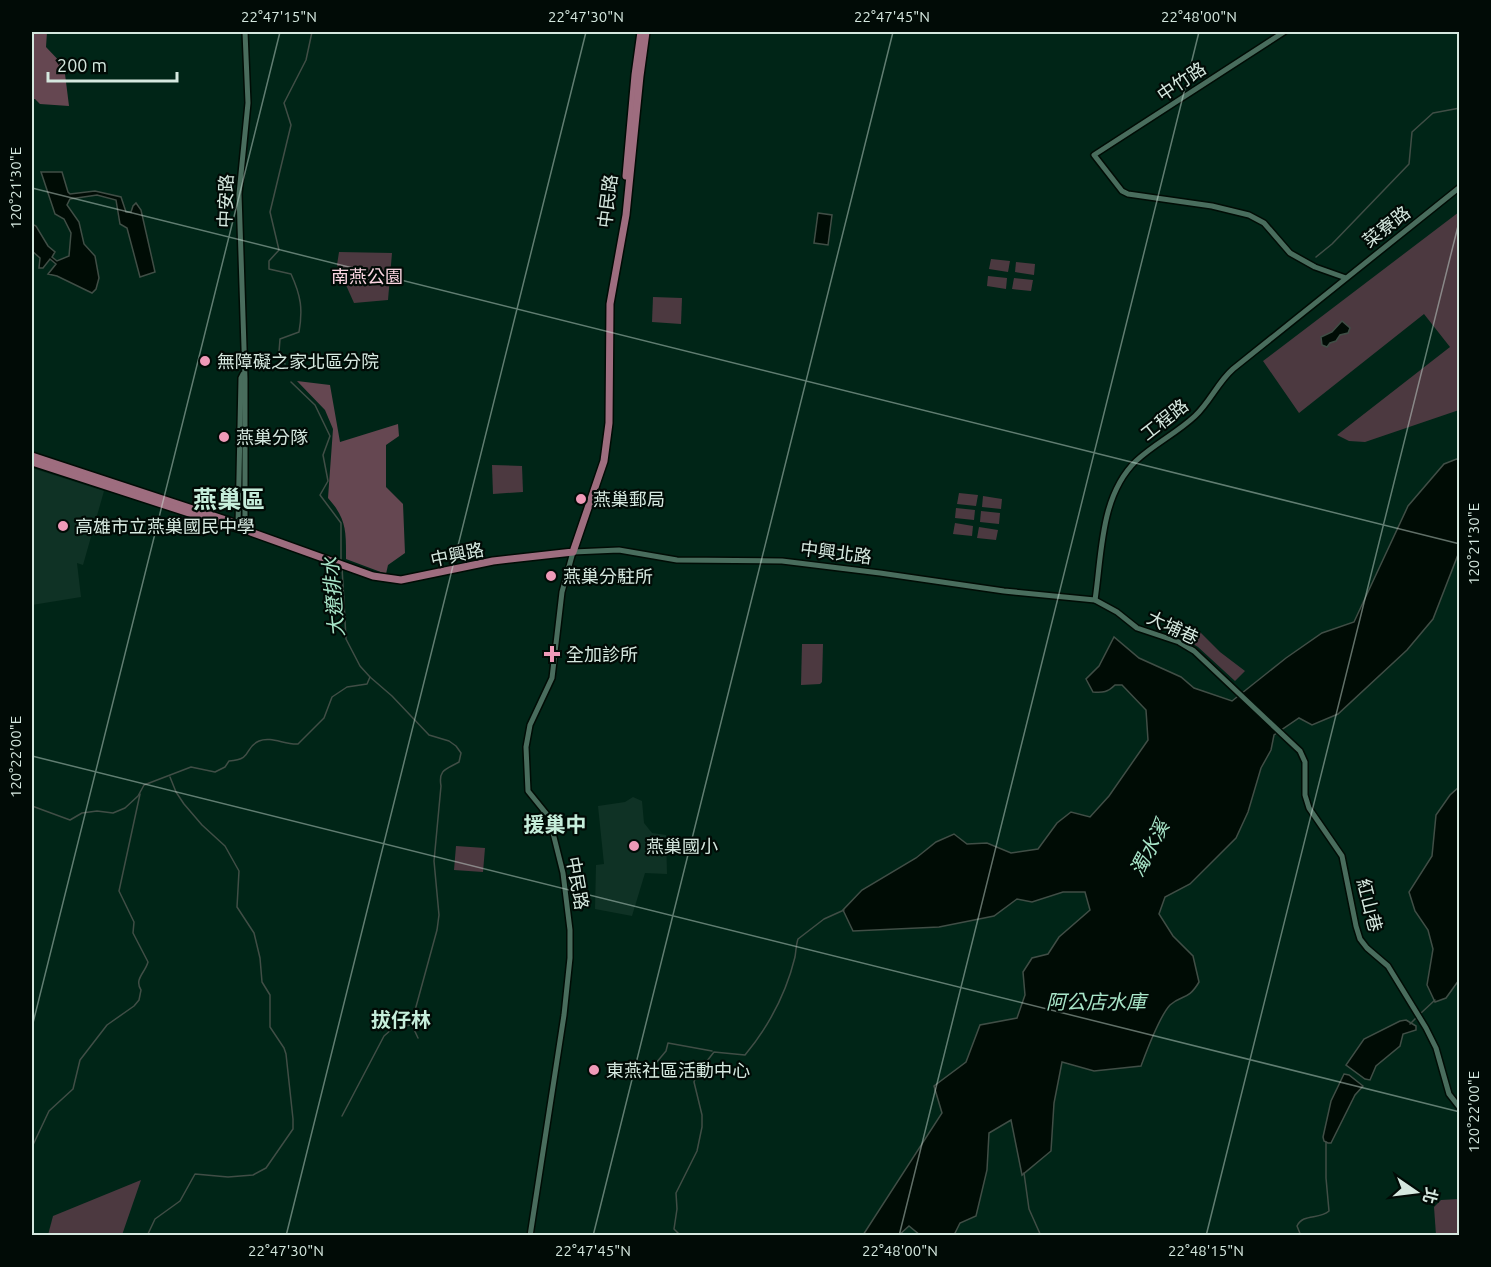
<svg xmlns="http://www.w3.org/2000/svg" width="1491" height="1267" font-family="Ubuntu,'Noto Sans TC',sans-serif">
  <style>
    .built { fill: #0f3225 }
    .green { fill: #4c3940 }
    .forest { fill: #654751 }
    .water { fill: #000c05; stroke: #404e46; stroke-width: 1.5 }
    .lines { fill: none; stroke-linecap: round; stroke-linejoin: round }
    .stream { stroke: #404e46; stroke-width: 1.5 }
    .minor-casing { stroke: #000c05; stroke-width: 8 }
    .major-casing { stroke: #000c05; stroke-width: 10 }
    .minor { stroke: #496d5d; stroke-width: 5 }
    .major { stroke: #9e6d7f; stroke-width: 7 }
    .ticks { fill: none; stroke: #d5e8df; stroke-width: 1.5; stroke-opacity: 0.45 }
    .poi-dot { fill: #ef9ab8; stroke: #010b06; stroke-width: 2 }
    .labels { text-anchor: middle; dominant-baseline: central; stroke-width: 4.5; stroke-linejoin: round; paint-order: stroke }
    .street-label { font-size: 18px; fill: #d5e8df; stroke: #010b06 }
    .park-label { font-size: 18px; fill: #fad5e1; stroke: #010b06 }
    .poi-label { font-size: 18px; fill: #d5e8df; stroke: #010b06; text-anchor: start }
    .water-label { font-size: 20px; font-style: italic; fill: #a8e5c8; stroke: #010b06 }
    .neighbourhood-label { font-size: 20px; font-weight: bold; fill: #c6eedb; stroke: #010b06 }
    .quarter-label { font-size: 21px; font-weight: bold; fill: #c6eedb; stroke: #010b06 }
    .district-label { font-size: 24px; font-weight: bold; fill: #c6eedb; stroke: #010b06 }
    .neatline { fill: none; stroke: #d5e8df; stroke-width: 2 }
    .ticks-label { font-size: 15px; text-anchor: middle; fill: #d5e8df }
  </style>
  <rect width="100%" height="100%" fill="#002517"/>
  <!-- built -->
  <g class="built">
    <path d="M32,468L104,491L83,565L77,563L81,597L32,605Z"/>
    <path d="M633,797L642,801L644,823L652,833L666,835L667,874L645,873L632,916L595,909L596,865L604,864L598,806L625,802Z"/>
  </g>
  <!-- green -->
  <g class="green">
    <path d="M1459,212L1460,296L1457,303L1460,308L1459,410L1365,442L1349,441L1337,435L1450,347L1424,314L1299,413L1263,361Z"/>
    <path d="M339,252L392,253L388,300L354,303L337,265Z"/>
    <path d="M991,259L1010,261L1008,272L989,269Z"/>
    <path d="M1016,262L1035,264L1034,275L1015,272Z"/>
    <path d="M988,276L1007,278L1006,289L987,286Z"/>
    <path d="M1014,278L1033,280L1031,291L1012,289Z"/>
    <path d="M653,297L682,298L681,324L652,322Z"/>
    <path d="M492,465L522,466L523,492L493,494Z"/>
    <path d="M959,493L978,495L976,506L957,504Z"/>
    <path d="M983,496L1002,499L1001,509L982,507Z"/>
    <path d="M956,508L975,510L974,520L955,518Z"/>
    <path d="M981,511L1000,513L999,524L980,522Z"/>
    <path d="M955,523L973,526L972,536L953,534Z"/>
    <path d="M979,527L998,530L996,540L977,538Z"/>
    <path d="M1196,630L1199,631L1220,652L1245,671L1235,681L1198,647L1185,639Z"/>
    <path d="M802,644H823L822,682L820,684L801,685Z"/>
    <path d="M456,846L485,848L483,872L454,870Z"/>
    <path d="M141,1180L122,1235H48L53,1216Z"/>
    <path d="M1459,1199V1235H1436L1434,1207L1441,1200Z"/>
  </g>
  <!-- forest -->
  <g class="forest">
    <path d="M32,32H47L46,47L64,66L69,106L40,104L35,99H32Z"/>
    <path d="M297,381L330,385L340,442L398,424L399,436L386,445V487L403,504L405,553L388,565L386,574L346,559C346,532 347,519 328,498L333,429L325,410Z"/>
  </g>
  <!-- water -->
  <g class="water">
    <path d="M41,172H62L68,192L70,194L95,191L121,197L126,212H131L133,206L136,203L141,210L155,272L140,277L127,228L120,224L116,200L97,195L70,199L67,205L79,222L84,244L95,256L99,278L96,289L92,293L57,276L48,274L56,264L50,259L43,268H39L40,258L32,251V224L36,226L48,246L55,252L52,257L57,261L69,256L71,233L64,219L55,214Z"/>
    <path d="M818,213L832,215L828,245L814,243Z"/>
    <path d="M1342,321L1350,328L1348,333L1340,335L1336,341L1330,343L1327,347L1322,345L1321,337L1332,332Z"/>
    <path d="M1459,458V552L1433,619L1407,650L1338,714L1312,725L1299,718L1274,735L1271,750L1261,768L1248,812L1236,838L1190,884L1165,897L1159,914L1173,936L1193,956L1199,982C1188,1001 1182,994 1170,1005C1159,1017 1147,1050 1141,1066L1094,1071L1062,1062L1054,1103L1051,1151L1022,1175L1011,1120L989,1133L987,1170L976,1216L960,1223L954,1235H920L909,1226L899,1235H863L942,1113L934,1086L966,1062L980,1025L1017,1018L1025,995L1023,972L1032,958L1048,954L1059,937L1090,910L1085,892H1063L1032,902L1017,899L994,916L939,927L853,931L843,910L862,890L916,858L936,842L954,834L967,844L987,843L1011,853L1038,849L1057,823L1071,812L1090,817L1109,796L1148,740L1146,710L1122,685H1115C1108,692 1103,693 1093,692L1086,679L1099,666L1114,637L1139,658L1181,677L1194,688L1232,701L1286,658L1322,633L1354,622L1408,506L1444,464Z"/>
    <path d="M1459,787V980L1446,998L1435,1002L1427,985L1433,949L1428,930L1415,911L1409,892L1432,856L1436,815L1450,795Z"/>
    <path d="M1406,1020L1416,1026V1030L1403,1034L1400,1046L1376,1066L1370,1080L1365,1079L1346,1065L1364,1039L1400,1021Z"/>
    <path d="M1344,1074L1349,1075L1363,1086L1355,1095L1331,1143H1328L1324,1141L1323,1137L1331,1101Z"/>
  </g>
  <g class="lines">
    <!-- stream -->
    <g class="stream">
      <path d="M1316,257L1332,244L1409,164L1412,132L1433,113L1460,108"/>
      <path d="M285,364L279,352L280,339L299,332C303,309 301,296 291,274L269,269V261L279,250L270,212L291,125L284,103L306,60L312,32"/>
      <path d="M291,382L315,405L330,436L323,455L328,481L320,495L341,523V562"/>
      <path d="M32,806L70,820L82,813L97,811L113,813L125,808L138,796L144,785L191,767L215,772L225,767L229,761C254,759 243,748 259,741C271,736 285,745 298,744L324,718L332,697L347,687L367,684L370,677L360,666L346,639L342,567"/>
      <path d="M1421,1013L1435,1000"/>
      <path d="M1410,1024L1417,1017"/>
      <path d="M412,1025L418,1038"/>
      <path d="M656,1063L666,1051L668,1043L712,1051"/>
      <path d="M342,1116L384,1036L392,1029L411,1025L437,930L439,915L434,861L441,786C438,769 447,769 459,762L461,753L456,746L449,741L429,735L392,696L370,677"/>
      <path d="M32,1147L49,1111L73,1089L80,1060L107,1025L134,1006L139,1000L141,990C134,979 145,973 148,962L133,933L134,922L119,891L140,794"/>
      <path d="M1024,1173L1029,1209L1041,1236"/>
      <path d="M147,1236L155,1219L180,1201L195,1174L228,1177L253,1175L266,1168L293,1129V1119L286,1054L284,1048L270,1027V995L262,982L260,958L254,933L237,907L239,871L225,846L202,825L184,804L176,792L170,777"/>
      <path d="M681,1236L674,1229L677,1209L676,1193L697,1151L702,1127V1115L694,1082L696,1075L714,1052L745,1055C769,1026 786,994 795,957C796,951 796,945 798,939L824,919L844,910"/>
      <path d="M1301,1236L1297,1226C1303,1213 1319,1220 1329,1211L1326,1178V1142"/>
    </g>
    <!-- minor casing -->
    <g class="minor-casing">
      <g id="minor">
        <path d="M1284,32L1094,155L1122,191L1128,194L1212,206L1249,215L1264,223L1290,253L1315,267L1346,278"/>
        <path d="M238,526L241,378L243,374"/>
        <path d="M245,530V378L239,194L248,103L245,32"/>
        <path d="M1095,600C1102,554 1100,496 1136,461C1154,444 1177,433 1195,416C1210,402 1218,382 1233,369L1460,187"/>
        <path d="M530,1236L564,1015L570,958V930L563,873L549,817L528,791L526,747L530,725L552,678L562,592L573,552L619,550L677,560L782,561L880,573L1004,591L1095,600L1117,612L1137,628L1179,642L1194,651L1300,751L1305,762V795L1309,808L1342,856L1356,926L1360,939L1367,948L1388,966L1426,1028L1436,1048L1449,1094L1460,1108"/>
      </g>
    </g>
    <!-- major casing -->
    <g class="major-casing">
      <g id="major">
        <path d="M626,176L635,75L641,32"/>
        <path d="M32,456L238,524L245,530"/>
        <path d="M32,462L226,525L245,530L373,576L401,580L493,561L573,552L604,461L609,423L610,304L626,215L640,76L646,32"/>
      </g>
    </g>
    <!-- minor -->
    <use href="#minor" class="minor"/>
    <!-- major -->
    <use href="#major" class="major"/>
  </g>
  <!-- ticks -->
  <path class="ticks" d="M32,188L1460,544M32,756L1460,1112M32,1027L280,32M286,1236L586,32M593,1236L893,32M899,1236L1199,32M1206,1236L1460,218"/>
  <!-- markers -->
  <g class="poi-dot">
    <circle cx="205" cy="361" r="6"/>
    <circle cx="224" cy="437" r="6"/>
    <circle cx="581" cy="499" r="6"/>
    <circle cx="63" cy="526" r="6"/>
    <circle cx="551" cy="576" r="6"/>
    <path d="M549 645h6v6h6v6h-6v6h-6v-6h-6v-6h6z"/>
    <circle cx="634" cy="846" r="6"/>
    <circle cx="594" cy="1070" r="6"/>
  </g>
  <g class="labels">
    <!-- street labels -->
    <g class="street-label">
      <text transform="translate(1181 81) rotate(-34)">中竹路</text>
      <text transform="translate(225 201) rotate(-88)">中安路</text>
      <text transform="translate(607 201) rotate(-83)">中民路</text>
      <text transform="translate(1386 226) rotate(-38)">菜寮路</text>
      <text transform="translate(1164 419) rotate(-38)">工程路</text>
      <text transform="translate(836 552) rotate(7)">中興北路</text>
      <text transform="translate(457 554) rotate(-12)">中興路</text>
      <text transform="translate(1173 627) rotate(25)">大埔巷</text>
      <text transform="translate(578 883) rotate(80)">中民路</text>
      <text transform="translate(1370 905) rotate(76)">紅山巷</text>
    </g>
    <!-- park labels -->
    <g class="park-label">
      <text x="367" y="276">南燕公園</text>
    </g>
    <!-- poi labels -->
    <g class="poi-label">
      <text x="217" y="361">無障礙之家北區分院</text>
      <text x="236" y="437">燕巢分隊</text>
      <text x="593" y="499">燕巢郵局</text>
      <text x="75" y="526">高雄市立燕巢國民中學</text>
      <text x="563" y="576">燕巢分駐所</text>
      <text x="566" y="654">全加診所</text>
      <text x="646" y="846">燕巢國小</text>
      <text x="606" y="1070">東燕社區活動中心</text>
    </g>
    <!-- water labels -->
    <g class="water-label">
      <text transform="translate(333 597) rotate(-95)">大遼排水</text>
      <text transform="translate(1149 848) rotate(-62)">濁水溪</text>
      <text x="1096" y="1001">阿公店水庫</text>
    </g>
    <!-- neighbourhood labels -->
    <g class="neighbourhood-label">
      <text x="401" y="1019">拔仔林</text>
    </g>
    <!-- quarter labels -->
    <g class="quarter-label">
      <text x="555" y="824">援巢中</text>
    </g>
    <!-- district labels -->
    <g class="district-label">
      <text x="229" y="499">燕巢區</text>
    </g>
  </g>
  <!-- border -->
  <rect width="1491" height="1267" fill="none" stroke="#010b06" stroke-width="66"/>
  <!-- north arrow -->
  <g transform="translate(1416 1192) rotate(104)" stroke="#010b06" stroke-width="4.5" paint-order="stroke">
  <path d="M0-4.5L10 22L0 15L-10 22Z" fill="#d5e8df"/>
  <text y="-9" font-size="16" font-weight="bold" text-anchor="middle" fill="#d5e8df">北</text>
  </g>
  <!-- scale -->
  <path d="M48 72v9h129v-9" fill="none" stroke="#d5e8df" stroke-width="3"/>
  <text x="57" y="72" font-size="18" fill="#d5e8df" stroke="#010b06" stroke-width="4.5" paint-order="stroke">200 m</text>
  <rect x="33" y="33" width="1425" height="1201" class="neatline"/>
  <g class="ticks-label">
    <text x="279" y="22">22°47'15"N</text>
    <text x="586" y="22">22°47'30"N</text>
    <text x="892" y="22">22°47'45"N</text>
    <text x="1199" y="22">22°48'00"N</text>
    <text transform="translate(16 188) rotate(-90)" y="5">120°21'30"E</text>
    <text transform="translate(1474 544) rotate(-90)" y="5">120°21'30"E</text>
    <text transform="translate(16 757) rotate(-90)" y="5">120°22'00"E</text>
    <text transform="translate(1474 1112) rotate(-90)" y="5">120°22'00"E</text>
    <text x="286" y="1256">22°47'30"N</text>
    <text x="593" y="1256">22°47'45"N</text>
    <text x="900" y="1256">22°48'00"N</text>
    <text x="1206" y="1256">22°48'15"N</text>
  </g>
</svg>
